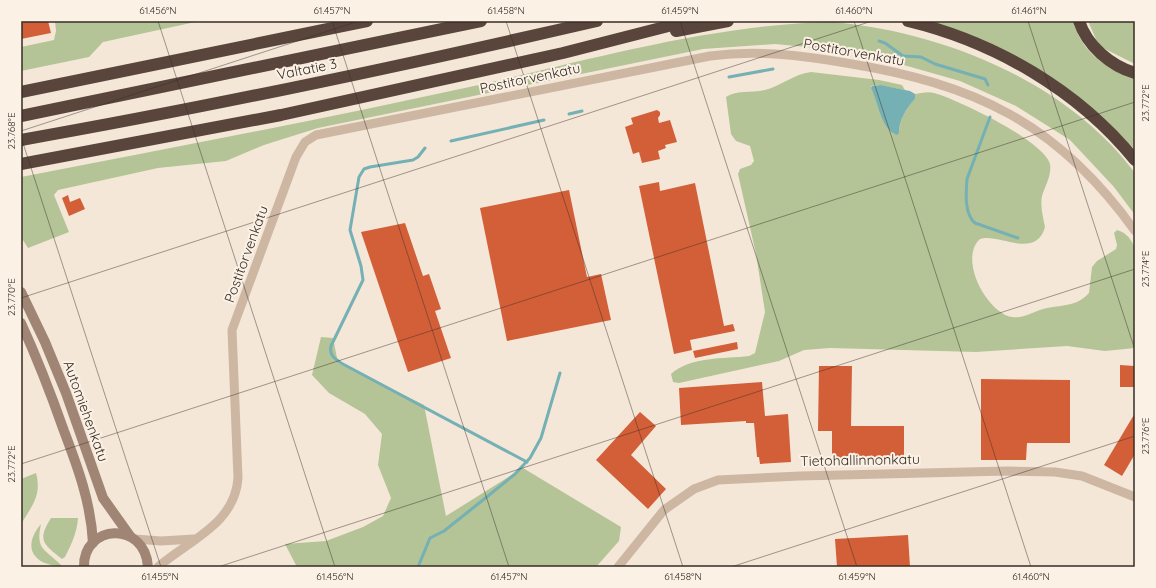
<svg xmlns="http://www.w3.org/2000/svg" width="1156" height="588" font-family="Quicksand,sans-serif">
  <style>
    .green { fill: #b4c497 }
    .water { fill: #74b0b4 }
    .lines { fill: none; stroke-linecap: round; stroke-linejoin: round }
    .stream { stroke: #74b0b4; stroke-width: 3 }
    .building { fill: #d35f38 }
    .street { stroke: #cdb7a3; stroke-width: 9 }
    .secondary { stroke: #a18574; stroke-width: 10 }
    .highway { stroke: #59453c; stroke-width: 12 }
    .ticks { fill: none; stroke: #372c26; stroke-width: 1; stroke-opacity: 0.45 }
    .labels { text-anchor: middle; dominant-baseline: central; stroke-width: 4; stroke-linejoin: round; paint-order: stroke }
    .street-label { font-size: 14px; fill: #372c26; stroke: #fbf1e5 }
    .neatline { fill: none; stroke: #372c26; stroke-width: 1.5 }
    .ticks-label { font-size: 10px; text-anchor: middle; fill: #372c26 }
  </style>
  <rect width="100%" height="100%" fill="#f4e7d8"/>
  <!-- green -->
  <g class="green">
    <path d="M55,21H200L103,42L89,57L21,71V47L54,40L56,31Z"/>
    <path d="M922,21H1073C1082,52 1105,69 1135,78V150L1104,118L1070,91Z"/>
    <path d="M1088,21H1135V64L1099,46Z"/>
    <path d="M833,22C944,32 1067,82 1135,173V215L1114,187L1070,140L1016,106L960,81L858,52L775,44L703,49L318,128L264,145L226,161L158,168L58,190L54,195L69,232L28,248L21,237V177C172,148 323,119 474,86C590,60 714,24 833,22Z"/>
    <path d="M811,72L879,80L902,85L905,90L877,85L871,86L883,119L894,134L899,133C898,122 907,107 915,99V94C921,93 928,91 934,93C957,99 1044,141 1050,164C1052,175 1045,186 1042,196C1040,206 1043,217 1045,227C1036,260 998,233 980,239C958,259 987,313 1012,317C1025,319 1035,310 1047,308C1064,305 1077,306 1089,293L1092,267L1097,261L1116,249L1117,245L1114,233L1117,230C1127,233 1131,239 1135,248V348L1105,351L1067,346L976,352L830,348L804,350L779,361L679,383L673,382L671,374C691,356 724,359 749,356L755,353L765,312L756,254L738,174L740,169L751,165L754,161L750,146L736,141L731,134L726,97C735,90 753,93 765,90C781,86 794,74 811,72Z"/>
    <path d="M321,337L333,338L338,363L424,405L446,516L523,468L621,527L619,541L596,567H297L285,544L326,541L363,527L383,516L391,498L378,465L382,434L365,414L329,393L312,375Z"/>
    <path d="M36,473C42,495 32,506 21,524V479Z"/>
    <path d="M51,518H78C77,533 71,545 65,557L62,559C43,544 37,540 51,518Z"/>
    <path d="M41,524C35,551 46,549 62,566C34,566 21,547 41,524Z"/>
  </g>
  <!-- water -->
  <path class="water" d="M880,85L910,91L915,94V99C907,107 898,122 899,133L897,135C881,130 878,101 871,88L872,86Z"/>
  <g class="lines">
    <!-- stream -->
    <g class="stream">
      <path d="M879,41L885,43L903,56L921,57L935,64L985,79L988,85"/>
      <path d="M729,77L773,69"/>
      <path d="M569,114L582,111"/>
      <path d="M990,117L967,179C966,192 964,214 975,223L1018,238"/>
      <path d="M451,141L544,120"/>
      <path d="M425,148L418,157L413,160L370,167L364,169L359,177L350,230L361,266L363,280L331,346C329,355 334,358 341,363L527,462"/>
      <path d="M418,567L430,538L444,531L483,500L515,474L530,458L541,438L560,373"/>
    </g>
  </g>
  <!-- building -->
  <g class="building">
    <path d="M21,21H48L51,33L21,39Z"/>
    <path d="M657,110L660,112V115L658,118L659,123L670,120L677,142L665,145L666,148L658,151L660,159L642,163L639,152L633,154L625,127L633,124L631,118Z"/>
    <path d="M659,182L660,191L695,183L724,326L733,324L735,331L690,340L692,350L674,354L639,186Z"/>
    <path d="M569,190L587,277L601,274L611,320L507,341L480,208Z"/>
    <path d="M68,195L70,202L80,198L85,209L69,216L62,198Z"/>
    <path d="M405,223L423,276L429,274L441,309L435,311L451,358L408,372L361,232Z"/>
    <path d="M737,342L738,349L695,358L693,351Z"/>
    <path d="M1120,365L1135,366V387H1120Z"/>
    <path d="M819,366H852L851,426H904V458H832V431H818Z"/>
    <path d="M981,379L1070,380V443H1027L1026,460H981Z"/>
    <path d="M762,382L765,416L788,414L791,462L760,464L759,457H757L754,423H746V421L681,425L679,388Z"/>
    <path d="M640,412L656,426L631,455L666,489L648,509L596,460Z"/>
    <path d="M1135,413V454L1122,476L1104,465Z"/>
    <path d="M908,535L910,567H837L835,539Z"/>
  </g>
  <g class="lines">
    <!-- street -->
    <g class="street">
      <path d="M135,539L161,541L194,539"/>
      <path d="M158,567C189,540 235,524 238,478L232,330L296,157L305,142L316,135L710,56C756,50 801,55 846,63C975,84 1058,123 1135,231"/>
      <path d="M618,567L664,510L694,489L718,480L800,476L1007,471L1055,472L1082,476L1135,497"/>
    </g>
    <!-- secondary -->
    <g class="secondary">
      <path d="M21,292L45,342L66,393L103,498L130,536"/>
      <path d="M21,323C37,358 51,394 64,431C78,468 91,503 93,543"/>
      <path d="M84,567C83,524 145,520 148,567"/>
    </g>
    <!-- highway -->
    <g class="highway">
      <path d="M908,21C995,42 1078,90 1135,160"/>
      <path d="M1079,21C1087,46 1111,66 1135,73"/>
      <path d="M676,31L728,21"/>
      <path d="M21,92L367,21"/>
      <path d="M21,116L481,21"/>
      <path d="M21,140C214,106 406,65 597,21"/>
      <path d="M21,164L281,115L563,53L688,21"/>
    </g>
  </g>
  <!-- ticks -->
  <path class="ticks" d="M158,21L335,567M332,21L509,567M506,21L683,567M680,21L857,567M854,21L1031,567M1028,21L1135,350M21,131L359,21M21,137L161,567M21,298L872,21M21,464L1135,102M218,567L1135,269M731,567L1135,436"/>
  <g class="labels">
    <!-- street labels -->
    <g class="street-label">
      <text transform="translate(854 52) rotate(10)">Postitorvenkatu</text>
      <text transform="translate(307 69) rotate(-11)">Valtatie 3</text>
      <text transform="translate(530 78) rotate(-12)">Postitorvenkatu</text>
      <text transform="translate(246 254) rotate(-70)">Postitorvenkatu</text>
      <text transform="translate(86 411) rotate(70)">Automiehenkatu</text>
      <text transform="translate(860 460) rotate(-1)">Tietohallinnonkatu</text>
    </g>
  </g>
  <!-- border -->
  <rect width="1156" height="588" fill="none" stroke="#fbf1e5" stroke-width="44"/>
  <rect x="22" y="22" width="1112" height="544" class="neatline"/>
  <g class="ticks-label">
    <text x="158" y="14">61.456°N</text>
    <text x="332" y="14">61.457°N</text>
    <text x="506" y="14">61.458°N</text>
    <text x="680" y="14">61.459°N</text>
    <text x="854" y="14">61.460°N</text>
    <text x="1029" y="14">61.461°N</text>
    <text transform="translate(1145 103) rotate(-90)" y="4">23.772°E</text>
    <text transform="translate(11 131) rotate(-90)" y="4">23.768°E</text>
    <text transform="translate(1145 269) rotate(-90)" y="4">23.774°E</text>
    <text transform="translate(11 297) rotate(-90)" y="4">23.770°E</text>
    <text transform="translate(1145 436) rotate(-90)" y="4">23.776°E</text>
    <text transform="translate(11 464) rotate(-90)" y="4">23.772°E</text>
    <text x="160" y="580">61.455°N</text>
    <text x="335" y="580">61.456°N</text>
    <text x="509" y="580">61.457°N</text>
    <text x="683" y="580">61.458°N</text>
    <text x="857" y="580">61.459°N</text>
    <text x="1031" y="580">61.460°N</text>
  </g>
</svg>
